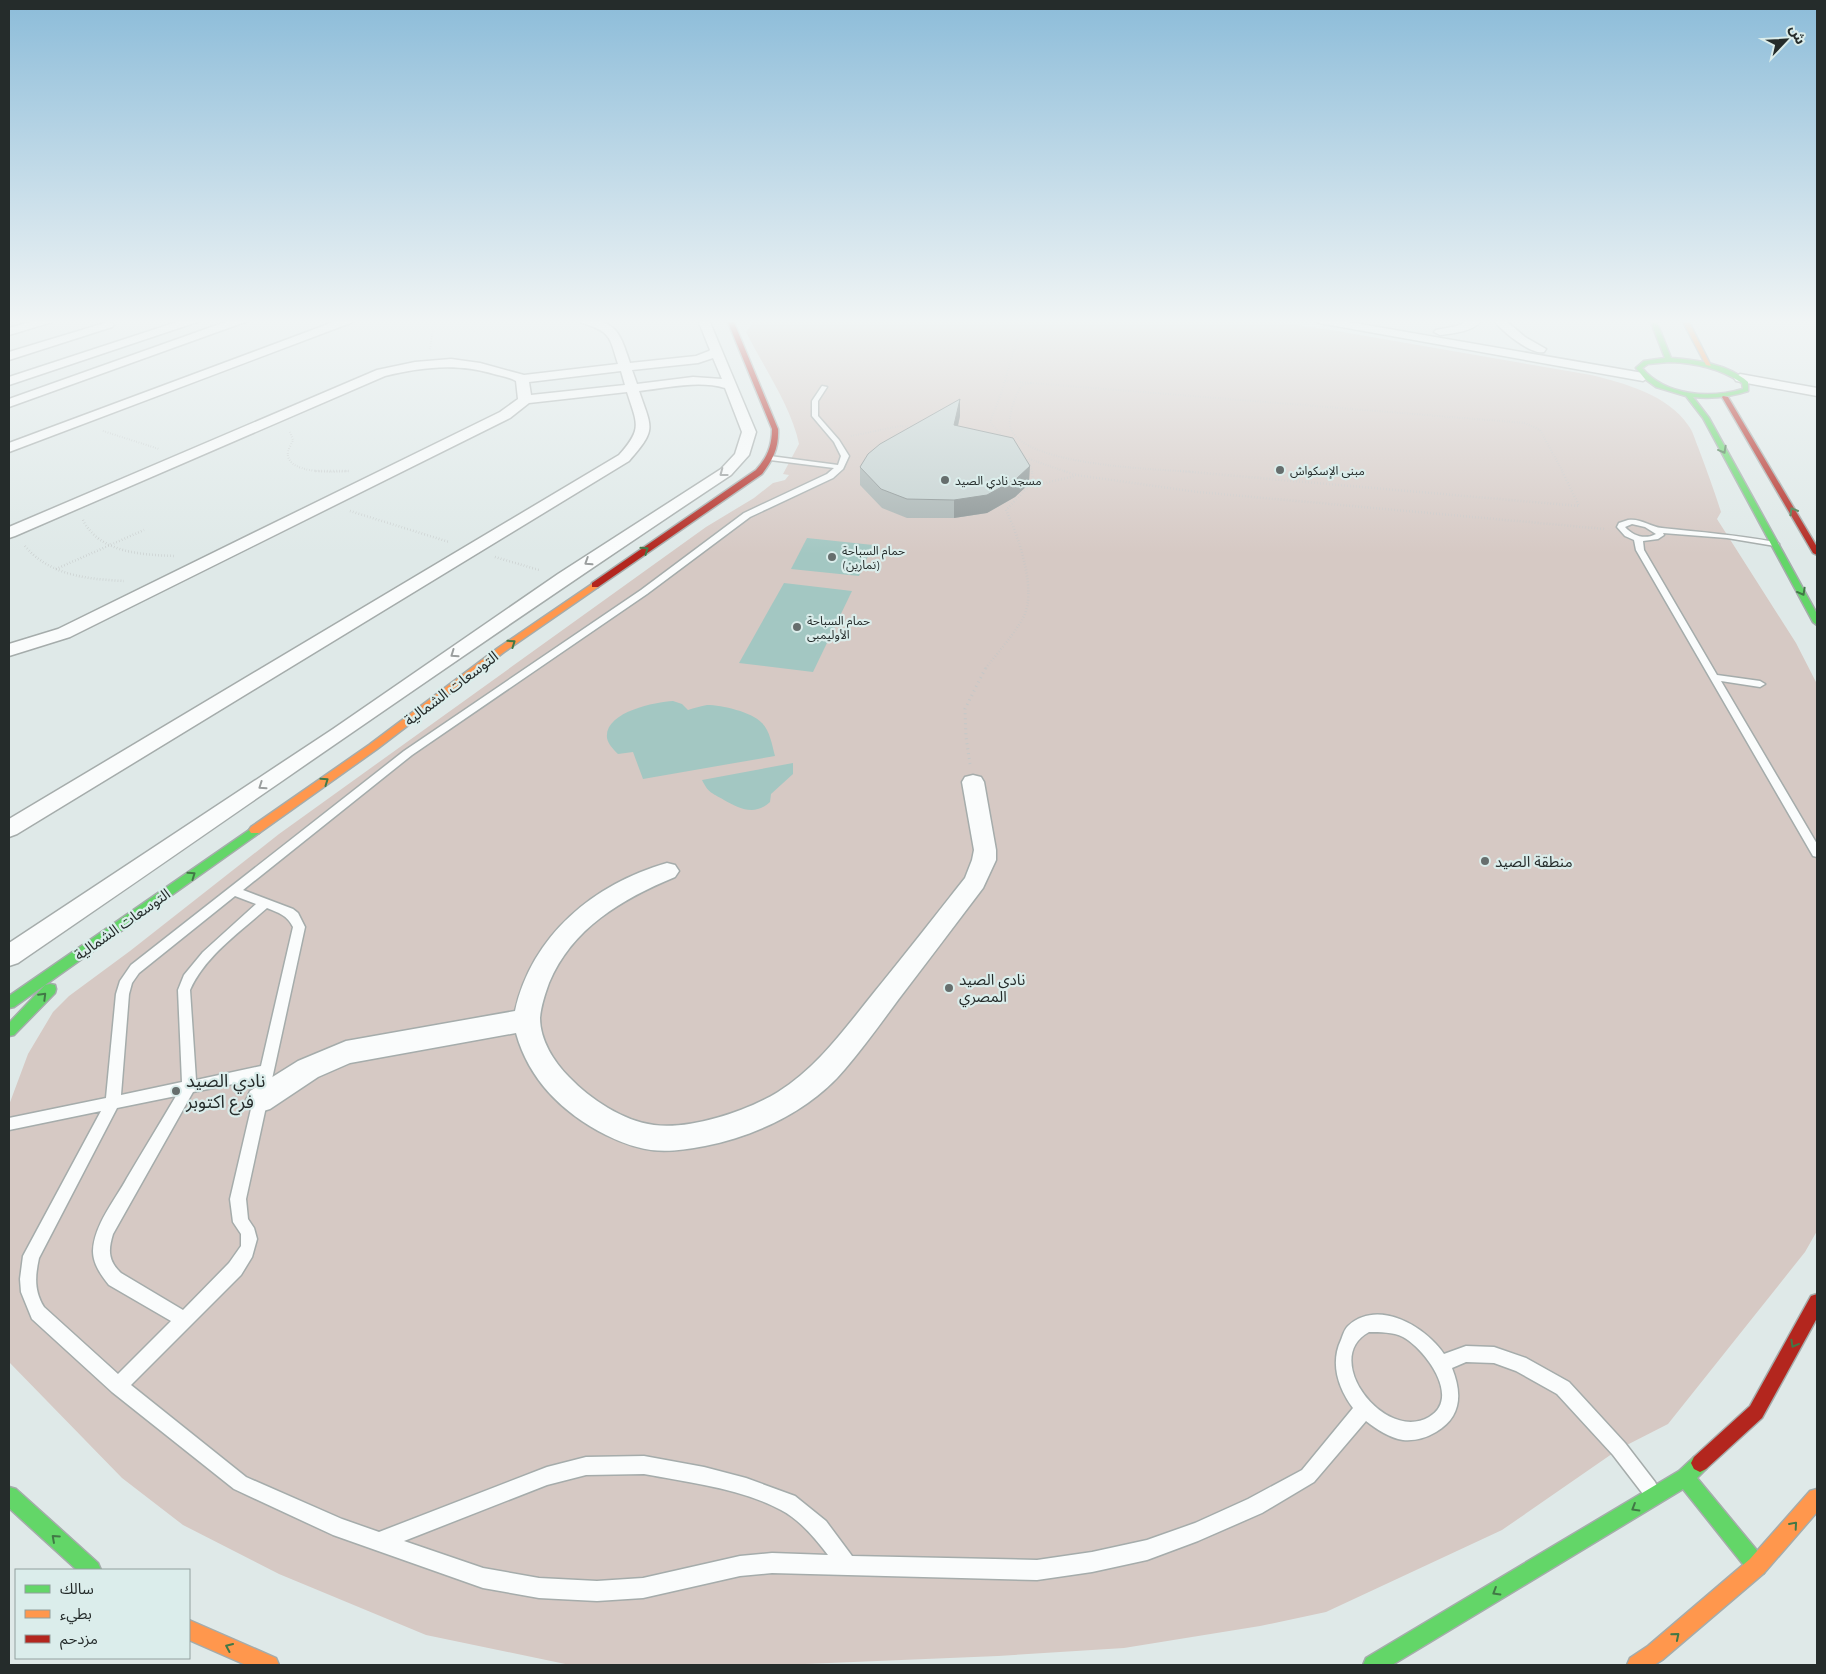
<svg xmlns="http://www.w3.org/2000/svg" width="1826" height="1674" font-family="Montserrat,'Noto Sans Arabic',sans-serif">
  <style>
    .green { fill: #d6c9c4 }
    .water { fill: #a3c7c2 }
    .lines { fill: none; stroke-linecap: round; stroke-linejoin: round }
    .lane-casing { stroke: #a5acab; stroke-width: 3 }
    .street-casing { stroke: #a5acab; stroke-width: 3 }
    .fast-casing { stroke: #a5acab; stroke-width: 3 }
    .slow-casing { stroke: #a5acab; stroke-width: 3 }
    .jam-casing { stroke: #a5acab; stroke-width: 3 }
    .path-far2 { stroke: #c4c7c7; stroke-width: 2; stroke-dasharray: 0.5 2; stroke-linecap: butt }
    .path-far1 { stroke: #c4c7c7; stroke-width: 2.5; stroke-dasharray: 0.5 2.5; stroke-linecap: butt }
    .path { stroke: #c4c7c7; stroke-width: 3; stroke-dasharray: 1 4; stroke-linecap: butt }
    .lane { fill: #fafcfc; fill-rule: evenodd }
    .street { fill: #fafcfc; fill-rule: evenodd }
    .fast { fill: #63d668; fill-rule: evenodd }
    .slow { fill: #ff974d; fill-rule: evenodd }
    .jam { fill: #b3261e; fill-rule: evenodd }
    .wall { fill: #a9b4b3 }
    .shaded-wall { fill: #899292 }
    .building { fill: #c4d1d0; stroke: #899292 }
    .oneway { stroke: #417846 }
    .oneway2 { stroke: #9a9e9e }
    .poi-dot { fill: #666e6d; stroke: #dbedeb; stroke-width: 2 }
    .labels { text-anchor: middle; dominant-baseline: central; stroke-width: 4.5; stroke-linejoin: round; paint-order: stroke }
    .far-poi-label { font-size: 12px; fill: #252c2b; stroke: #dbedeb; text-anchor: start }
    .street-label { font-size: 15px; fill: #252c2b; stroke: #dbedeb }
    .poi-label { font-size: 15px; fill: #252c2b; stroke: #dbedeb; text-anchor: start }
    .near-poi-label { font-size: 18px; fill: #252c2b; stroke: #dbedeb; text-anchor: start }
  </style>
  <rect width="100%" height="100%" fill="#dfe9e8"/>
  <!-- green -->
  <path class="green" d="M755,320H1263L1337,331L1591,375C1624,383 1668,395 1688,425C1693,431 1695,440 1698,447C1706,468 1714,490 1721,512L1717,519L1796,643L1817,684V1231L1805,1252L1668,1424L1619,1449L1502,1530L1326,1612L1260,1626L1124,1648L998,1656L781,1665H570L426,1635L279,1574L183,1525L122,1478L9,1362V1105L28,1054L53,1012L69,996L130,951L279,834L706,527L754,498L773,483L785,480L789,475L783,474L799,444C792,408 763,366 746,332Z"/>
  <!-- water -->
  <g class="water">
    <path d="M807,538L873,545L859,576L791,569Z"/>
    <path d="M784,583L852,591L813,672L739,663Z"/>
    <path d="M673,701L682,704L688,710C694,708 701,706 707,705C722,705 752,712 762,723C770,731 772,745 775,756L643,779L633,752L618,754C614,750 608,744 607,738C604,712 655,702 673,701Z"/>
    <path d="M793,763V774L771,794L770,802C755,816 740,809 724,800C711,792 709,794 702,780Z"/>
  </g>
  <g class="lines">
    <!-- lane casing -->
    <g class="lane-casing">
      <g id="lane">
        <path d="M822,386L827,387L818,401V416L839,440L849,456L843,469L833,478L750,517L647,594L412,755L243,890L293,909L298,913L305,927L246,1199L248,1219L254,1228L257,1239L252,1257L241,1275L131,1385L246,1477L342,1519L379,1532L547,1467L586,1457L644,1456L704,1467L746,1478L795,1496L826,1521L852,1556L1037,1560L1092,1552L1147,1540L1195,1523L1248,1499L1302,1470L1353,1408C1338,1388 1330,1363 1341,1340C1343,1335 1344,1330 1348,1326C1378,1298 1426,1327 1444,1354L1466,1346L1494,1347L1526,1358L1569,1382L1625,1443L1655,1482L1658,1488L1655,1494L1649,1497L1643,1494L1613,1455L1557,1394L1516,1371L1494,1363L1466,1362L1452,1368C1462,1393 1462,1417 1436,1432C1426,1438 1415,1441 1403,1440C1390,1438 1376,1429 1366,1421L1314,1482L1262,1513L1198,1541L1147,1560L1092,1572L1037,1580L772,1573L740,1576L643,1598L597,1601L539,1598L483,1588L333,1535L234,1489L112,1392L32,1319L21,1292L20,1279L23,1256L101,1111L9,1130V1118L106,1098L116,994L120,981L131,965L404,751L641,590L744,513L827,474L834,468L770,460L766,458L770,456L838,465L841,456L834,442L812,416V401ZM235,896L256,904L203,952L184,975L178,990L182,1082L121,1095L129,994L132,983L139,973ZM267,908C279,913 287,915 293,927L261,1066L196,1080L190,990C205,956 240,932 267,908ZM258,1079L230,1199L233,1222L241,1234V1246L229,1263L183,1310L121,1273C108,1261 108,1250 113,1234L193,1092ZM176,1096C160,1123 143,1151 127,1178C115,1200 94,1225 93,1251C93,1264 101,1275 109,1285L171,1321L118,1374L44,1307C34,1291 35,1276 39,1258L117,1108ZM1369,1332C1380,1332 1393,1332 1403,1337C1425,1349 1462,1398 1429,1417C1384,1443 1320,1358 1369,1332ZM644,1474C687,1482 743,1489 781,1510C800,1520 815,1538 828,1555L772,1553L740,1556L643,1578L597,1581L539,1578L483,1568L404,1541L547,1485L586,1475Z"/>
        <path d="M1628,520C1641,518 1650,527 1662,528C1700,532 1737,535 1775,542L1779,544L1775,546L1727,538L1663,533L1664,535L1658,539L1643,541L1644,550L1717,675L1760,681L1765,684L1760,687L1721,681L1817,844V857L1813,856L1636,550L1634,540L1625,536L1617,527L1619,523ZM1632,524L1645,527L1656,534C1645,540 1633,536 1625,527Z"/>
      </g>
    </g>
    <!-- street casing -->
    <g class="street-casing">
      <g id="street">
        <path d="M37,320H54L52,322L9,335V328Z"/>
        <path d="M183,320H199L197,322L9,385V377Z"/>
        <path d="M231,320H247L245,322L9,407V399Z"/>
        <path d="M339,320H355L353,322L9,452V443Z"/>
        <path d="M579,320C616,320 619,330 630,363L696,356L709,351L710,350L698,320H709L756,432L749,455L731,475C491,634 256,800 18,963L9,966V943L333,729L558,574L721,469L735,454L742,432L725,388C698,380 667,388 639,391C652,429 657,429 629,461L17,834L9,837V819L619,455C643,428 637,424 627,392L529,403L510,418L70,637L9,656V644L58,629L500,412L518,399L516,381C509,377 501,376 494,374C457,363 422,367 385,376L15,536L9,538V527L377,370L415,362L451,359L480,363L524,375L618,364C609,335 611,332 580,322ZM713,358L722,379L693,377L637,384L632,370L698,363ZM621,371L625,385L531,395L529,382Z"/>
        <path d="M1313,320H1337L1643,373L1649,377L1643,381L1319,323Z"/>
        <path d="M1469,320H1482C1472,332 1455,333 1440,335L1434,332L1436,330L1457,326Z"/>
        <path d="M1494,320H1505L1525,337L1546,349L1544,352C1531,355 1501,331 1494,320Z"/>
        <path d="M108,322L112,323L114,325L112,327L9,360V352Z"/>
        <path d="M1740,374L1817,388V396L1736,381L1734,378Z"/>
        <path d="M973,775L981,777L984,782L996,850V860L983,888C955,925 927,962 898,1000C881,1023 864,1047 845,1069C811,1110 756,1136 705,1146C664,1154 643,1153 606,1135C563,1113 529,1080 516,1033L350,1063L318,1077L270,1109L260,1112L250,1109L246,1100L250,1091L298,1061L346,1041L515,1011C532,935 594,884 667,863L675,865L679,871L675,877C622,899 572,928 549,983C545,994 541,1006 540,1018C540,1040 554,1062 569,1077C590,1099 623,1121 654,1125C690,1130 747,1111 778,1092C819,1066 846,1027 876,990C906,953 935,916 965,878L972,860L974,850L962,782L965,777Z"/>
      </g>
    </g>
    <!-- fast casing -->
    <g class="fast-casing">
      <g id="fast">
        <path d="M1650,320H1656L1671,358C1697,360 1728,364 1748,382V391C1730,397 1713,399 1693,397L1709,418L1817,614V625L1813,622L1703,418L1686,396L1656,387L1645,379L1636,368L1644,361L1665,358ZM1669,362C1696,363 1719,368 1742,383L1743,389C1710,399 1665,396 1642,368L1648,364Z"/>
        <path d="M255,826L259,827L261,830L259,833L14,1007L9,1008V996Z"/>
        <path d="M50,984L55,985L56,989L55,993L14,1035L9,1036V1023L45,985Z"/>
        <path d="M1700,1454L1706,1457L1709,1463L1706,1469L1697,1478L1764,1559L1767,1566L1764,1573L1757,1576L1750,1573L1683,1489L1392,1665H1363L1366,1658L1679,1471L1694,1457Z"/>
        <path d="M9,1487L16,1489L98,1563L101,1570H77L9,1508Z"/>
      </g>
    </g>
    <!-- slow casing -->
    <g class="slow-casing">
      <g id="slow">
        <path d="M1682,320H1688L1711,366L1706,365Z"/>
        <path d="M595,582L599,585L598,587L504,652L377,749L259,833H251L249,830L251,827L369,745L498,648Z"/>
        <path d="M1817,1489V1512L1764,1573L1662,1660L1654,1665H1627L1630,1658L1648,1646L1750,1559L1810,1491Z"/>
        <path d="M189,1620L276,1658L279,1665H246L189,1640Z"/>
      </g>
    </g>
    <!-- jam casing -->
    <g class="jam-casing">
      <g id="jam">
        <path d="M727,320H733L778,429C779,447 773,460 762,474L598,587H592V583L756,470C767,458 772,446 772,429Z"/>
        <path d="M1723,396L1728,397L1817,547V555L1813,553L1722,397Z"/>
        <path d="M1817,1294V1318L1762,1418L1706,1469L1700,1472L1694,1469L1691,1463L1694,1457L1750,1406L1811,1296Z"/>
      </g>
    </g>
    <!-- path-far2 -->
    <g class="path-far2">
      <path d="M430,349L434,320"/>
      <path d="M1005,381L1031,383"/>
      <path d="M1031,383L1525,423L1540,430L1563,472"/>
      <path d="M1031,383L1022,385C1016,394 1006,419 1011,429C1026,466 1157,469 1194,472"/>
      <path d="M103,431L159,449"/>
      <path d="M290,432L293,440C292,443 289,448 288,451C284,475 335,472 349,471"/>
      <path d="M851,436L900,426L913,427"/>
      <path d="M1002,436L990,422L1001,394L1023,320"/>
      <path d="M1021,452L1029,462L1032,472"/>
      <path d="M1029,459L1067,472"/>
    </g>
    <!-- path-far1 -->
    <g class="path-far1">
      <path d="M315,471H349"/>
      <path d="M1064,471L1076,475L1198,492L1605,529"/>
      <path d="M1180,471L1579,506L1562,471"/>
      <path d="M1032,486L1075,476"/>
      <path d="M350,511L449,542"/>
      <path d="M83,520C99,553 143,555 176,556"/>
      <path d="M25,546C50,576 88,579 124,581"/>
      <path d="M495,557L539,570"/>
      <path d="M56,569L144,530"/>
      <path d="M986,668C998,652 1013,636 1023,618C1038,592 1018,535 1006,510L1033,482L1032,471"/>
    </g>
    <!-- path -->
    <path class="path" d="M970,764L966,737L965,709L986,667"/>
    <!-- lane -->
    <use href="#lane" class="lane"/>
    <!-- street -->
    <use href="#street" class="street"/>
    <!-- fast -->
    <use href="#fast" class="fast"/>
    <!-- slow -->
    <use href="#slow" class="slow"/>
    <!-- jam -->
    <use href="#jam" class="jam"/>
  </g>
  <!-- wall -->
  <path class="wall" d="M960,399V416L958,426L1029,484L1015,497L987,513L954,518H907L882,508L860,485V467Z"/>
  <!-- shaded-wall -->
  <g class="shaded-wall">
    <path d="M960,399V416L954,443V425Z"/>
    <path d="M1030,466L1029,484L1015,497L987,513L954,518V500Z"/>
  </g>
  <!-- building -->
  <path class="building" d="M960,399L954,425L1013,438L1030,466L1016,479L987,495L954,500L907,499L881,489L860,467L868,454L880,444Z"/>
  <!-- one-way arrows -->
  <defs><path id="oneway-chevron" d="M-2-3.5L2.5 0L-2 3.5" fill="none" stroke-width="1.6" stroke-linecap="round" stroke-linejoin="round" transform="scale(1.25)"/></defs>
  <g class="oneway">
    <use href="#oneway-chevron" transform="translate(1723 450) rotate(61)"/>
    <use href="#oneway-chevron" transform="translate(1793 511) rotate(-120)"/>
    <use href="#oneway-chevron" transform="translate(645 550) rotate(-35)"/>
    <use href="#oneway-chevron" transform="translate(1802 592) rotate(61)"/>
    <use href="#oneway-chevron" transform="translate(512 643) rotate(-35)"/>
    <use href="#oneway-chevron" transform="translate(325 781) rotate(-35)"/>
    <use href="#oneway-chevron" transform="translate(192 875) rotate(-35)"/>
    <use href="#oneway-chevron" transform="translate(43 996) rotate(-45)"/>
    <use href="#oneway-chevron" transform="translate(1794 1344) rotate(119)"/>
    <use href="#oneway-chevron" transform="translate(1635 1508) rotate(149)"/>
    <use href="#oneway-chevron" transform="translate(1794 1525) rotate(-49)"/>
    <use href="#oneway-chevron" transform="translate(55 1538) rotate(-138)"/>
    <use href="#oneway-chevron" transform="translate(1496 1592) rotate(149)"/>
    <use href="#oneway-chevron" transform="translate(1676 1636) rotate(-40)"/>
    <use href="#oneway-chevron" transform="translate(229 1647) rotate(-156)"/>
  </g>
  <g class="oneway2">
    <use href="#oneway-chevron" transform="translate(723 473) rotate(143)"/>
    <use href="#oneway-chevron" transform="translate(588 562) rotate(147)"/>
    <use href="#oneway-chevron" transform="translate(454 654) rotate(145)"/>
    <use href="#oneway-chevron" transform="translate(262 786) rotate(146)"/>
  </g>
  <!-- sky -->
  <linearGradient id="sky" x2="0" y2="1"><stop stop-color="#8cbcd9"/><stop offset="0.58" stop-color="#f1f5f5"/><stop offset="1" stop-color="#f1f5f5" stop-opacity="0"/></linearGradient>
  <rect width="1826" height="554" fill="url(#sky)"/>
  <!-- markers -->
  <g class="poi-dot">
    <circle cx="1280" cy="470" r="5"/>
    <circle cx="945" cy="480" r="5"/>
    <circle cx="832" cy="557" r="5"/>
    <circle cx="797" cy="627" r="5"/>
    <circle cx="1485" cy="861" r="5"/>
    <circle cx="949" cy="988" r="5"/>
    <circle cx="176" cy="1091" r="5"/>
  </g>
  <g class="labels">
    <!-- far-poi labels -->
    <g class="far-poi-label">
      <text x="1290" y="470">مبنى الإسكواش</text>
      <text x="955" y="480">مسجد نادي الصيد</text>
      <text x="842" y="550">حمام السباحة<tspan x="842" dy="14">(تمارين)</tspan></text>
      <text x="807" y="620">حمام السباحة<tspan x="807" dy="14">الأوليمبى</tspan></text>
    </g>
    <!-- street labels -->
    <g class="street-label">
      <text transform="translate(451 688) rotate(-37)">التوسعات الشمالية</text>
      <text transform="translate(122 924) rotate(-35)">التوسعات الشمالية</text>
    </g>
    <!-- poi labels -->
    <g class="poi-label">
      <text x="1495" y="861">منطقة الصيد</text>
      <text x="959" y="979">نادى الصيد<tspan x="959" dy="17">المصري</tspan></text>
    </g>
    <!-- near-poi labels -->
    <g class="near-poi-label">
      <text x="186" y="1081">نادي الصيد<tspan x="186" dy="21">فرع اكتوبر</tspan></text>
    </g>
  </g>
  <!-- border -->
  <rect width="1826" height="1674" fill="none" stroke="#252c2b" stroke-width="20"/>
  <!-- legend -->
  <rect x="15" y="1569" width="175" height="90" fill="#dbedeb" stroke="#92a09e"/>
  <rect x="25" y="1585" width="25" height="8" fill="#63d668" stroke="#92a09e"/>
  <text x="60" y="1594" font-size="15" fill="#252c2b">سالك</text>
  <rect x="25" y="1610" width="25" height="8" fill="#ff974d" stroke="#92a09e"/>
  <text x="60" y="1619" font-size="15" fill="#252c2b">بطيء</text>
  <rect x="25" y="1635" width="25" height="8" fill="#b3261e" stroke="#92a09e"/>
  <text x="60" y="1644" font-size="15" fill="#252c2b">مزدحم</text>
  <!-- north arrow -->
  <g transform="translate(1786 40) rotate(65)" stroke="#dbedeb" stroke-width="4" paint-order="stroke">
  <path d="M0-4L9 19L0 12L-9 19Z" fill="#252c2b"/>
  <text y="-8" font-size="14" font-weight="bold" text-anchor="middle" fill="#252c2b">ش</text>
  </g>
</svg>
